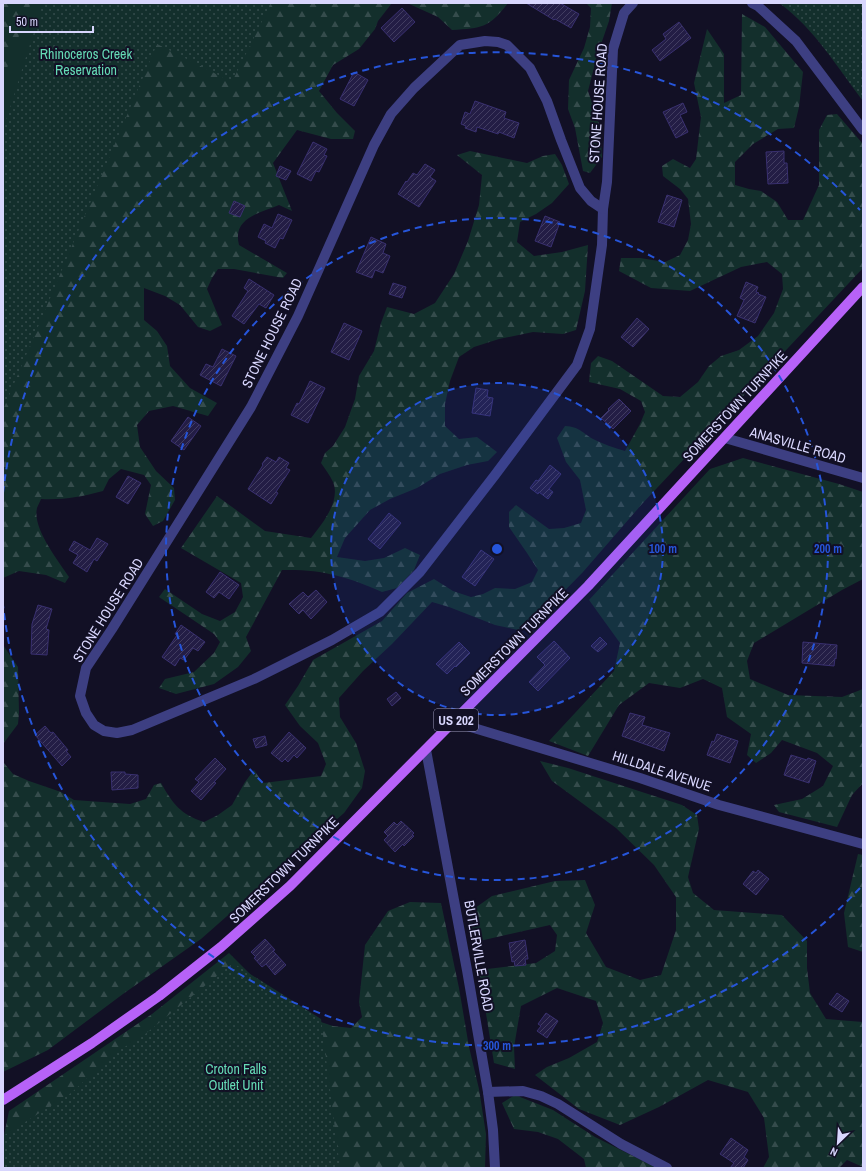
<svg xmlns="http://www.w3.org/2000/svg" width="866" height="1171" font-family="'Archivo Narrow',sans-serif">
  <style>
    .grass { fill: #132f2c }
    .forest { fill: url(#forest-firs) }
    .park { fill: url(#park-dots) }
    .building { fill: url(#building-hatch); stroke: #393070 }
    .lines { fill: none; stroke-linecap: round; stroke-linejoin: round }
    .minor { stroke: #3d3f82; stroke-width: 10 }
    .major { stroke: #b762f8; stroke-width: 10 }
    .ring { fill: none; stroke: #2655da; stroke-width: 2; stroke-dasharray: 7 5 }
    .labels { text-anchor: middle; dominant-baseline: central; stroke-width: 4; stroke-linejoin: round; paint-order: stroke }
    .shield { fill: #121025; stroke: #9d9bbc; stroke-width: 1 }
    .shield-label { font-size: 13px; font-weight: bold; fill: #d8d6fd }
    .park-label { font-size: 14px; fill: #65dbb6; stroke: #121025 }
    .street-label { font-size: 14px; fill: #d8d6fd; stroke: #121025 }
    .centre { fill: #2655da; stroke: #121025; stroke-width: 2 }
    .ring-label { font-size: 12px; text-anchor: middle; font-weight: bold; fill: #2655da; stroke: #121025; stroke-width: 4; stroke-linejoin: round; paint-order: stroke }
  </style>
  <defs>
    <pattern id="forest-firs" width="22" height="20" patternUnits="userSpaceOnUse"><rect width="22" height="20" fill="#132f2c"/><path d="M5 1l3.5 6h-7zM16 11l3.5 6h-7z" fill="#354c4c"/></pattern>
    <pattern id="park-dots" width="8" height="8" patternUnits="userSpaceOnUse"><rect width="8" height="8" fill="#132f2c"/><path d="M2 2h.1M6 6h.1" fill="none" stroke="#354c4c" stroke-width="1.8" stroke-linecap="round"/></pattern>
    <pattern id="building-hatch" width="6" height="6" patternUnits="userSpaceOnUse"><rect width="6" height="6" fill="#231d45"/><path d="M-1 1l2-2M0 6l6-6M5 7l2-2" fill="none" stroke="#423d61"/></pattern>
  </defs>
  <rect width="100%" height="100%" fill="#121025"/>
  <!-- grass -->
  <path class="grass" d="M30,3H83L3,207V77Z"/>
  <!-- forest -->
  <g class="forest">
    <path d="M3,3H31L3,79Z"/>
    <path d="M83,3H392L378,21L375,29L359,49L333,65L319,91L337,113L355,131L353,139H331L297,130L273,163L292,211L279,205C260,213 232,218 239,245L287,273L283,278L234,269H218L212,278L207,289L222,325L210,331L198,327L180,305L165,296L144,288V320L157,331L167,346L170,366L190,388L217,403L208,416L173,406L149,411L137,425L140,447L156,471L174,488L175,500L163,521L153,526L145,514L151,485L144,475L121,469L109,479L103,491C81,497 63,500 41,499C40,502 38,505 37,508C32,528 58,560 69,577L65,583L46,575L19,571L3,578V208Z"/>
    <path d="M407,3H508C489,28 482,28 452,30L438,17Z"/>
    <path d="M586,3H612L609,21L597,56L588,91L600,127L602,157L590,173L583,171L575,128L568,109L569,80L584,48L590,27L591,8Z"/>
    <path d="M742,14L765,27L803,72L799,107L794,128L778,129L753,144L735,162V185L749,189L761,191L777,202L788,220H803L819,185V130L827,115L837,114L863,144V268L642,504L583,572L536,620L518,630L495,625L449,607L432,602L392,644L363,671L339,698L340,717L356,743L365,771L362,788L344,813L201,939L123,994L48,1050L3,1072V759L4,763L13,774L29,781L61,792L74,800L130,804L146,799L154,785L161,783C173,804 180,814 204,822L218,815L232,805L245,782L254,770L263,783L321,776L326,764L318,743L300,726L285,705L298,686L313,660L382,621L407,593L434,579L453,591L471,597L483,594L495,588L515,589L532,582L538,570L527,553L509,527V512L516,505L549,529L564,528L581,523L586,510L580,480L566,462L557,438L565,426C580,427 581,432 593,439C603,444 614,448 625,451L640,424L645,412L641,401L620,389L589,382L591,363L598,356L612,361L663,396L680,397L698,382L709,366L721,356L739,350L758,336L774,313L783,289L782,274L767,262L741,267L690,291L651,288L619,271L621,258H640L665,262L680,255L688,240L691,224L688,199L680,189L663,176L662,166L673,159L690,168L696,159L701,117L694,83L707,29L724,54V103L741,95Z"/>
    <path d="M470,151L527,163L543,156L555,154L562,165L569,184L552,203L536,214L520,222L517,242L534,256L562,252L588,245L585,291L576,330L563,334L533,332L499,339L474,347L459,357L450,381L445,404V426L459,439L477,437L497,452L488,461L467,465L440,474L417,488L390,499L370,510L345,538L337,557L365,561L384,558L405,548L420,555L414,570L397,588L382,592C346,576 321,569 282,570L246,637L251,651L238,667L214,684L176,694L159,688L165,679L194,672L214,653L220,642L214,634L159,597L165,589L202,614L220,621L235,612L243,597L241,583L181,548L217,496L265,531L311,538C322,524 341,501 333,482C330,475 325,469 321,463L325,453L333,446L345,427L355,399L359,376L374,351L381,323L387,307L414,314L435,303L454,274L468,241L479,205L482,175L457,155Z"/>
    <path d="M743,458L839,484L863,492V579L842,590L754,643L747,661L750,679L788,695L842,697L863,689V783L852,795L837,827L779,812L774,805L802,799L823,786L833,766L817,753L782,740L771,753L756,763L747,755L751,734L727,717L722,688L703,679L680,688L649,683L619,705L588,756L549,741L614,671L620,643L589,600L710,469Z"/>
    <path d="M3,645L18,667L19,713L18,724L3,744Z"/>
    <path d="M540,761L568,768L682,805L697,815L699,829L688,877L693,893L714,910L782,915L807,941V968L810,993L826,1019L863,1022V1167L847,1160L839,1168H763L769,1157L764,1118L748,1092L708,1080L659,1107L620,1125L579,1109L535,1075L547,1067L569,1058L597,1042L603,1023L596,1001L557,988L521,1006L514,1047L515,1069L494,1063L479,970L536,963L555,951L557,935L550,925L471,943L468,913L492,896L555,881L585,880L595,905L586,933L606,967L640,980L661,975L676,930V897L654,865L616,828L552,781Z"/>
    <path d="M858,854L863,855V952L848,947L844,913Z"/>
    <path d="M410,902L441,903L459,988L469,1047L479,1089L486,1134L485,1168H3V1140L9,1111L152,1014L229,953L266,990L315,1020L333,1026L351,1028L362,1017L359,1002L365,945L388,911Z"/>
    <path d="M515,1095L553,1110L595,1137L657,1168H586L584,1159L558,1139L538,1132L514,1129L502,1103Z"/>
  </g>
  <!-- park -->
  <g class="park">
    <path d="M43,3H271L232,82L157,44L3,410V130Z"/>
    <path d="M779,3H863V101C837,67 814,28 779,3Z"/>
    <path d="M233,963L321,1019L340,1168H3V1136L71,1093L117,1051L139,1039Z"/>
  </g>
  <!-- building -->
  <g class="building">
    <path d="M526,3H560L579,14L571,28L555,19L554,20Z"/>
    <path d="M402,8L415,22L394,42L381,28Z"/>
    <path d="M679,22L691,38L660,61L652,50L666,39L663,34Z"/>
    <path d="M354,72L368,80L354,106L340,99Z"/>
    <path d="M475,101L506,112L504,118L519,123L514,138L499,132L498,134L477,127L476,132L465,128L466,126L461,124L465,112L470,114Z"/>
    <path d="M683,103L687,112L680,115L688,132L676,138L663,112Z"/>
    <path d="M313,142L327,149L324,155L327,156L319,172L316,171L311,181L297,174Z"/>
    <path d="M784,151V163H787L788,183L768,184L766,152Z"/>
    <path d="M425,164L435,170L430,177L436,181L419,207L398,194L406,181L407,182L413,173L417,175Z"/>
    <path d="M280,166L291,171L286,180L276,176Z"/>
    <path d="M667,195L682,200L674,227L658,222Z"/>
    <path d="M234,201L245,206L240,217L229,213Z"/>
    <path d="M278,214L292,220L283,239L280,238L275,248L265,243L266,241L258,237L264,224L272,228Z"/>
    <path d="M545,216L560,222L551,247L535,241Z"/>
    <path d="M371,237L386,244L383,253L390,256L383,273L375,270L372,278L356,272Z"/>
    <path d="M249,279L274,295L266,308L259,304L244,324L232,316L248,291L244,288Z"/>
    <path d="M746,282L758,287L756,292L759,293L758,294L766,297L755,323L737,316L744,300L740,298Z"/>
    <path d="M393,283L406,287L402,298L389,294Z"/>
    <path d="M637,318L649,329L633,347L621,337Z"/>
    <path d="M344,323L362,331L349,360L331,352Z"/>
    <path d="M222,349L236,356L221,386L200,375L206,364L213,367Z"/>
    <path d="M310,381L325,388L308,423L291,415L297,403L299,404Z"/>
    <path d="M476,388L488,390L487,397L493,398L490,416L472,413Z"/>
    <path d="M619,399L631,411L613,429L601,418L609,410L608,409Z"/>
    <path d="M188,417L201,426L184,450L171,441Z"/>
    <path d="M267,457L276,462L279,457L289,463L286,468L290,470L276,492L278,493L271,504L248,489L263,465L262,464Z"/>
    <path d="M550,465L561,474L549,489L553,492L548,499L539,492L538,494L530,488L536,480L538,481Z"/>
    <path d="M128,476L141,483L128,504L116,497Z"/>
    <path d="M389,513L401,523L380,549L368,539Z"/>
    <path d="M97,538L108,544L97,561L94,559L87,572L73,563L78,555L69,550L74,541L90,550Z"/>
    <path d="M481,550L494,559L475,586L462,577Z"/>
    <path d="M220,572L239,585L229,599L219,592L214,598L206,592Z"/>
    <path d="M316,590L327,602L311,619L303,610L299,614L289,604L303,592L308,597Z"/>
    <path d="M38,605L52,609L46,629L49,630L47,655L31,654L32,624Z"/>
    <path d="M181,625L205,642L198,651L193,648L184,660L180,658L175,666L162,657L177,635L175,634Z"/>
    <path d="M600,637L607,644L598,652L591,646Z"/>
    <path d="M554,641L570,658L538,691L529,682L545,665L537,657Z"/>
    <path d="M459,642L470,653L456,667L455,666L447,674L436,664Z"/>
    <path d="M803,642L837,645L836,659L835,658L834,666L802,663Z"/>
    <path d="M396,692L401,698L392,706L387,699Z"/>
    <path d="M630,713L645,717L642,725L670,733L664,751L622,736Z"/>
    <path d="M45,726L51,733L53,732L68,750L66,751L71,757L62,766L35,735Z"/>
    <path d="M289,732L306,748L297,758L294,755L288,762L285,759L282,762L271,753Z"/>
    <path d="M717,734L738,741L730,763L707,755L712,741L714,742Z"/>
    <path d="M265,736L267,745L256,748L253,739Z"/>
    <path d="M791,755L807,760L808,758L816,761L809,783L784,775Z"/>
    <path d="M215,758L226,769L214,782L216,783L201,800L191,791L199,782L195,779Z"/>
    <path d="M111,772H125V774L138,775V788L112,790Z"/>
    <path d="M401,821L414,833L412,835L414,836L404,846L403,844L395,852L384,840L388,836L384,832L394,822L397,825Z"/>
    <path d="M758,870L769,879L756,895L743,884L753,871L756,873Z"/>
    <path d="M265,939L275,950L273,951L286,965L275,975L266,964L262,967L254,958L256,957L251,952Z"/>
    <path d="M525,940L528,959H525L526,965L515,966L514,961L512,962L509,943Z"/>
    <path d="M837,993L849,1001L842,1012L829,1004Z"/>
    <path d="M546,1013L558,1021L547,1038L537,1031L541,1026L538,1024Z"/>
    <path d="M731,1138L748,1150L744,1157L748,1160L743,1168H730L734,1163L720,1154Z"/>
  </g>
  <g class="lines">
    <!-- minor -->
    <g class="minor">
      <path d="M752,3L758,6L796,41L863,130"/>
      <path d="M485,41L498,42L507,45L530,68L547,101L561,140L580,188L591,201L603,209L602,245L590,329L577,365L495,475L420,572L380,612L332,640L254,679L132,730L117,733L104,731L94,725L86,713L80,696L86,668L112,629L251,407L298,316L374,145L391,114L414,88L460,45Z"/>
      <path d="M603,209L607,182L613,49L624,13L633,3"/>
      <path d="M725,438L863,478"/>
      <path d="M454,722L640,778L719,805L863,844"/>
      <path d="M426,750L467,970L488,1092L493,1130L495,1168"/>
      <path d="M488,1092L523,1091L541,1096L558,1104L621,1144L667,1168"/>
    </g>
    <!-- major -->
    <path class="major" d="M3,1100L92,1043L159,996L221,947L290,886L588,586L863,287"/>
  </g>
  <!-- distance rings -->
  <circle cx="497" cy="549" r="166" fill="#2655da" fill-opacity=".12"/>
  <g class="ring">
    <circle cx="497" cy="549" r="166"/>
    <circle cx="497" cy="549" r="331"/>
    <path d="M860 888A497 497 0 0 1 3 605M3 493A497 497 0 0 1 860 210"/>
  </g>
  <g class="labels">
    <!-- shield labels -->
    <rect class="shield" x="434" y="709" width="44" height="22" rx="3"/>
    <g class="shield-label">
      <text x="456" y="720">US 202</text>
    </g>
    <!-- park labels -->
    <g class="park-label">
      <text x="86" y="54">Rhinoceros Creek<tspan x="86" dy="16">Reservation</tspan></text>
      <text x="236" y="1069">Croton Falls<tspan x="236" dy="16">Outlet Unit</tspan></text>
    </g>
    <!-- street labels -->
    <g class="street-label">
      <text transform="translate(598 103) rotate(-86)">STONE HOUSE ROAD</text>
      <text transform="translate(272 333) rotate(-64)">STONE HOUSE ROAD</text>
      <text transform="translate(735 406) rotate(-47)">SOMERSTOWN TURNPIKE</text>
      <text transform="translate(798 445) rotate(16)">ANASVILLE ROAD</text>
      <text transform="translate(108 610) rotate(-58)">STONE HOUSE ROAD</text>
      <text transform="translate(514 642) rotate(-45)">SOMERSTOWN TURNPIKE</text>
      <text transform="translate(662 771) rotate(18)">HILLDALE AVENUE</text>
      <text transform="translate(284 870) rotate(-44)">SOMERSTOWN TURNPIKE</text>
      <text transform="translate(479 956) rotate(80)">BUTLERVILLE ROAD</text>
    </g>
  </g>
  <circle cx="497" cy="549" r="6" class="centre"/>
  <g class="ring-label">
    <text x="663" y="553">100 m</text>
    <text x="828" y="553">200 m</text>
    <text x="497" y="1050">300 m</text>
  </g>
  <!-- border -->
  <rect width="866" height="1171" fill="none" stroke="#d8d6fd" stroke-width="8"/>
  <!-- north arrow -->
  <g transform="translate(838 1143) rotate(205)" stroke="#121025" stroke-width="3" paint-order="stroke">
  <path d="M0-3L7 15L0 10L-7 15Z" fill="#d8d6fd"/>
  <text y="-6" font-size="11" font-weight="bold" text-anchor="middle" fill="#d8d6fd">N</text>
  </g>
  <!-- scale -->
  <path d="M10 26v6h83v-6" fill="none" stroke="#d8d6fd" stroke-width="2"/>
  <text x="16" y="26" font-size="12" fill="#d8d6fd" stroke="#121025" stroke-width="3" paint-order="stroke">50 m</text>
</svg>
